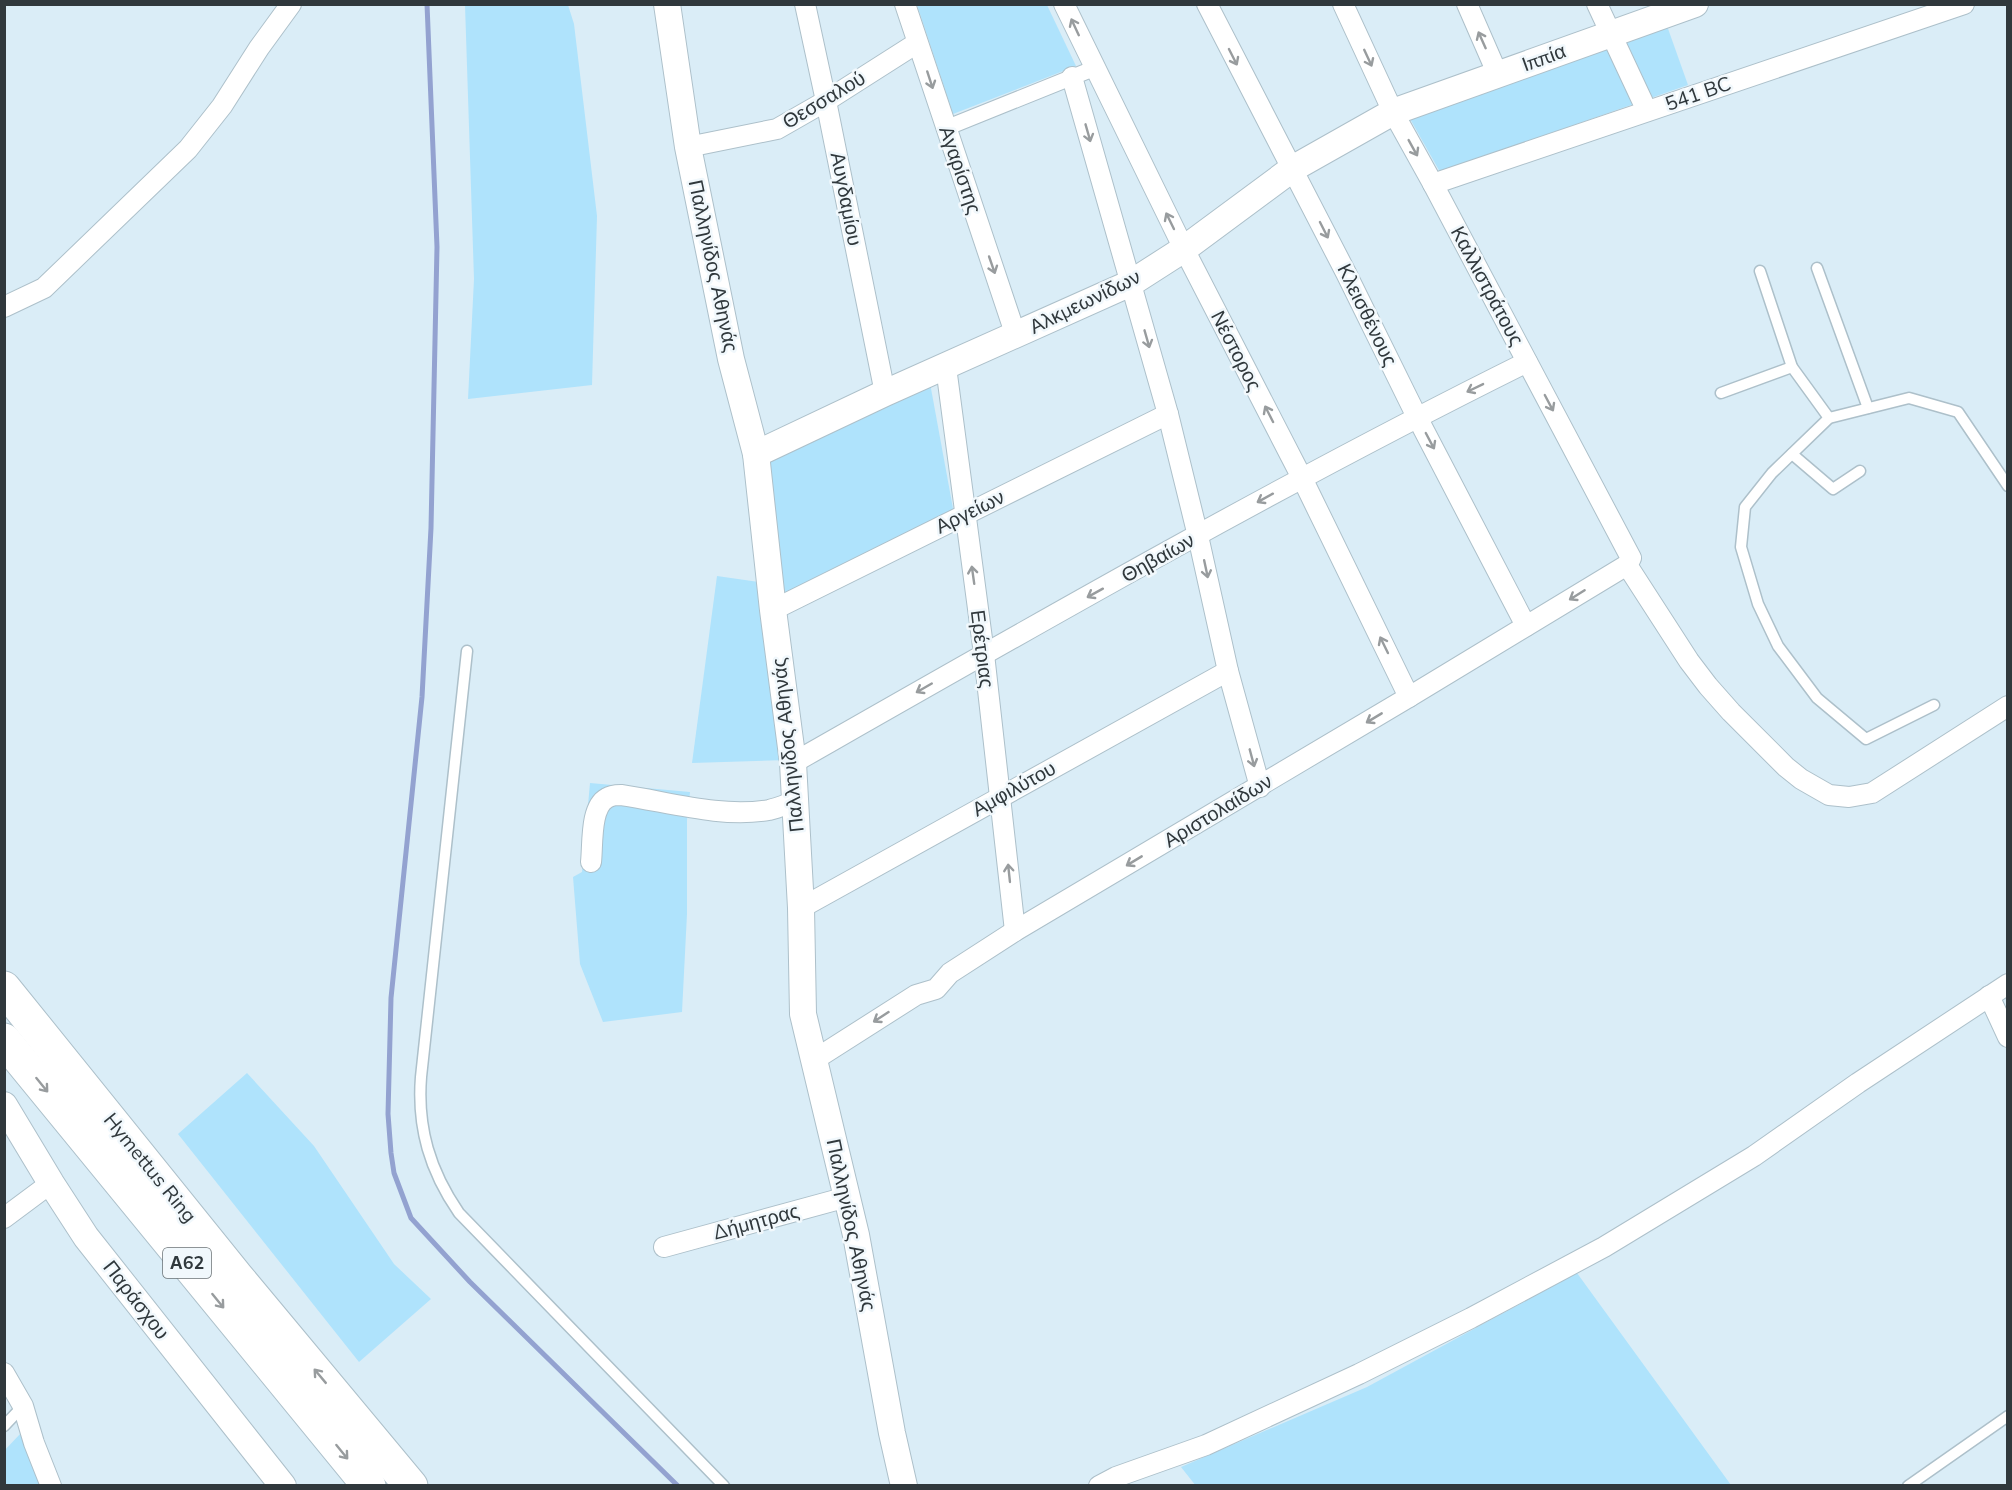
<svg xmlns="http://www.w3.org/2000/svg" width="2012" height="1490" font-family="'Nunito Sans',sans-serif">
  <style>
    .green { fill: #afe3fc }
    .lines { fill: none; stroke-linecap: round; stroke-linejoin: round }
    .stream { stroke: #93a2d0; stroke-width: 5 }
    .service-casing { stroke: #adc0ca; stroke-width: 13 }
    .pedestrian-casing { stroke: #adc0ca; stroke-width: 17 }
    .minor-casing { stroke: #adc0ca; stroke-width: 22 }
    .tertiary-casing { stroke: #adc0ca; stroke-width: 28 }
    .motorway-casing { stroke: #adc0ca; stroke-width: 35 }
    .service { stroke: #fff; stroke-width: 10 }
    .pedestrian { stroke: #fff; stroke-width: 15 }
    .minor { stroke: #fff; stroke-width: 20 }
    .tertiary { stroke: #fff; stroke-width: 26 }
    .motorway { stroke: #fff; stroke-width: 33 }
    .oneway { stroke: #989c9e }
    .labels { text-anchor: middle; dominant-baseline: central; stroke-width: 5; stroke-linejoin: round; paint-order: stroke }
    .shield { fill: #f1f8fc; stroke: #6a7276; stroke-width: 1.5 }
    .shield-label { font-size: 18px; font-weight: bold; fill: #30383c }
    .street-label { font-size: 20px; fill: #30383c; stroke: #f1f8fc }
  </style>
  <rect width="100%" height="100%" fill="#daedf7"/>
  <!-- green -->
  <g class="green">
    <path d="M465,5H568L574,24L597,216L592,385L468,399L474,279Z"/>
    <path d="M917,5H1047L1076,66L953,114Z"/>
    <path d="M1666,23L1688,85L1440,172L1409,117Z"/>
    <path d="M930,383L954,514L779,599L766,460Z"/>
    <path d="M717,576L765,583L787,760L692,763Z"/>
    <path d="M590,783L690,792L687,820V914L682,1012L603,1022L580,964L573,877L582,872Z"/>
    <path d="M247,1073L314,1146L394,1264L431,1299L359,1362L178,1134Z"/>
    <path d="M1577,1273L1731,1485L1196,1486L1181,1467L1367,1387Z"/>
    <path d="M21,1433L49,1485H5L4,1451Z"/>
  </g>
  <g class="lines">
    <!-- stream -->
    <path class="stream" d="M427,4L437,247L431,528L422,697L391,998L388,1114L391,1153L394,1173L411,1218L470,1282L678,1486"/>
    <!-- service casing -->
    <g class="service-casing">
      <g id="service">
        <path d="M1817,268L1868,408"/>
        <path d="M1760,271L1792,367L1829,418"/>
        <path d="M1721,393L1792,367"/>
        <path d="M1792,454L1833,489L1860,471"/>
        <path d="M467,651L421,1077C417,1128 430,1171 459,1213L724,1486"/>
        <path d="M1934,705L1866,739L1817,698L1778,646L1758,604L1741,547L1745,507L1772,473L1829,418L1909,398L1958,412L2008,486"/>
        <path d="M4,1426L23,1406"/>
        <path d="M1908,1486L2008,1416"/>
      </g>
    </g>
    <!-- pedestrian casing -->
    <g class="pedestrian-casing">
      <path id="pedestrian" d="M946,128L1095,68"/>
    </g>
    <!-- minor casing -->
    <g class="minor-casing">
      <g id="minor">
        <path d="M805,4L826,101L885,393"/>
        <path d="M905,4L1016,336"/>
        <path d="M1064,4L1184,249L1302,478L1409,697"/>
        <path d="M1207,4L1346,273L1417,417L1526,626"/>
        <path d="M1343,4L1393,112L1433,184L1631,558L1627,565"/>
        <path d="M1467,4L1498,75"/>
        <path d="M1597,4L1647,111"/>
        <path d="M1072,77L1168,414L1198,536L1228,671L1260,787"/>
        <path d="M688,147L777,129L826,101L917,43"/>
        <path d="M1433,184L1964,4"/>
        <path d="M4,307L44,288L188,149L222,106L259,48L291,4"/>
        <path d="M946,367L984,654L1015,931"/>
        <path d="M1627,565L1689,661L1708,686L1731,712L1786,767L1801,779L1829,795L1849,797L1872,793L2008,706"/>
        <path d="M773,610L1168,414"/>
        <path d="M793,763C1035,625 1277,486 1527,362"/>
        <path d="M591,862C593,844 590,807 607,798C610,796 617,795 621,795C669,802 720,818 769,810C778,808 787,804 796,801"/>
        <path d="M801,908L1228,671"/>
        <path d="M1989,996L2008,1037"/>
        <path d="M814,1060L916,995L936,989L950,973L1015,931L1409,697L1627,565"/>
        <path d="M4,1218L51,1183"/>
        <path d="M664,1247L847,1197"/>
        <path d="M4,1373L23,1406L34,1443L51,1486"/>
        <path d="M1099,1486L1116,1477L1206,1445L1359,1374L1471,1318L1604,1247L1754,1156L1858,1083L2008,984"/>
      </g>
    </g>
    <!-- tertiary casing -->
    <g class="tertiary-casing">
      <g id="tertiary">
        <path d="M667,4L688,147L731,359L756,454L773,610L793,763L801,908L803,1014L856,1235L892,1433L904,1486"/>
        <path d="M756,454L885,393L1131,283L1184,249L1292,169L1393,112L1695,4"/>
        <path d="M4,1105L51,1183L86,1237L283,1486"/>
      </g>
    </g>
    <!-- motorway casing -->
    <g class="motorway-casing">
      <g id="motorway">
        <path d="M4,988L237,1277L411,1486"/>
        <path d="M4,1040L369,1486"/>
      </g>
    </g>
    <!-- service -->
    <use href="#service" class="service"/>
    <!-- pedestrian -->
    <use href="#pedestrian" class="pedestrian"/>
    <!-- minor -->
    <use href="#minor" class="minor"/>
    <!-- tertiary -->
    <use href="#tertiary" class="tertiary"/>
    <!-- motorway -->
    <use href="#motorway" class="motorway"/>
  </g>
  <!-- one-way arrows -->
  <defs><path id="oneway-shaft" d="M-6 0H5M1.5-3L5.5 0L1.5 3" fill="none" stroke-width="1.6" stroke-linecap="round" stroke-linejoin="round" transform="scale(1.5)"/></defs>
  <g class="oneway">
    <use href="#oneway-shaft" transform="translate(1075 27) rotate(-115)"/>
    <use href="#oneway-shaft" transform="translate(1482 40) rotate(-114)"/>
    <use href="#oneway-shaft" transform="translate(1233 57) rotate(63)"/>
    <use href="#oneway-shaft" transform="translate(1368 58) rotate(65)"/>
    <use href="#oneway-shaft" transform="translate(930 80) rotate(72)"/>
    <use href="#oneway-shaft" transform="translate(1088 133) rotate(74)"/>
    <use href="#oneway-shaft" transform="translate(1413 148) rotate(61)"/>
    <use href="#oneway-shaft" transform="translate(1170 221) rotate(-116)"/>
    <use href="#oneway-shaft" transform="translate(1324 230) rotate(63)"/>
    <use href="#oneway-shaft" transform="translate(992 265) rotate(71)"/>
    <use href="#oneway-shaft" transform="translate(1147 339) rotate(74)"/>
    <use href="#oneway-shaft" transform="translate(1475 388) rotate(154)"/>
    <use href="#oneway-shaft" transform="translate(1549 403) rotate(62)"/>
    <use href="#oneway-shaft" transform="translate(1269 414) rotate(-117)"/>
    <use href="#oneway-shaft" transform="translate(1430 441) rotate(62)"/>
    <use href="#oneway-shaft" transform="translate(1265 498) rotate(151)"/>
    <use href="#oneway-shaft" transform="translate(1206 569) rotate(78)"/>
    <use href="#oneway-shaft" transform="translate(973 575) rotate(-98)"/>
    <use href="#oneway-shaft" transform="translate(1095 593) rotate(151)"/>
    <use href="#oneway-shaft" transform="translate(1577 595) rotate(148)"/>
    <use href="#oneway-shaft" transform="translate(1384 645) rotate(-116)"/>
    <use href="#oneway-shaft" transform="translate(924 688) rotate(150)"/>
    <use href="#oneway-shaft" transform="translate(1374 718) rotate(149)"/>
    <use href="#oneway-shaft" transform="translate(1252 758) rotate(75)"/>
    <use href="#oneway-shaft" transform="translate(1134 861) rotate(149)"/>
    <use href="#oneway-shaft" transform="translate(1009 873) rotate(-96)"/>
    <use href="#oneway-shaft" transform="translate(881 1017) rotate(147)"/>
    <use href="#oneway-shaft" transform="translate(42 1085) rotate(51)"/>
    <use href="#oneway-shaft" transform="translate(218 1301) rotate(51)"/>
    <use href="#oneway-shaft" transform="translate(320 1376) rotate(-130)"/>
    <use href="#oneway-shaft" transform="translate(342 1452) rotate(51)"/>
  </g>
  <g class="labels">
    <!-- shield labels -->
    <rect class="shield" x="163" y="1248" width="48" height="30" rx="4.5"/>
    <g class="shield-label">
      <text x="187" y="1263">Α62</text>
    </g>
    <!-- street labels -->
    <g class="street-label">
      <text transform="translate(1544 58) rotate(-20)">Ιππία</text>
      <text transform="translate(1698 94) rotate(-19)">541 BC</text>
      <text transform="translate(824 100) rotate(-31)">Θεσσαλού</text>
      <text transform="translate(960 170) rotate(71)">Αγαρίστης</text>
      <text transform="translate(846 199) rotate(79)">Αυγδαμίου</text>
      <text transform="translate(713 266) rotate(78)">Παλληνίδος Αθηνάς</text>
      <text transform="translate(1487 286) rotate(62)">Καλλιστράτους</text>
      <text transform="translate(1085 302) rotate(-26)">Αλκμεωνίδων</text>
      <text transform="translate(1367 315) rotate(64)">Κλεισθένους</text>
      <text transform="translate(1236 351) rotate(63)">Νέστορος</text>
      <text transform="translate(970 512) rotate(-26)">Αργείων</text>
      <text transform="translate(1158 558) rotate(-29)">Θηβαίων</text>
      <text transform="translate(982 649) rotate(83)">Ερέτριας</text>
      <text transform="translate(788 745) rotate(-96)">Παλληνίδος Αθηνάς</text>
      <text transform="translate(1014 789) rotate(-29)">Αμφιλύτου</text>
      <text transform="translate(1218 811) rotate(-31)">Αριστολαίδων</text>
      <text transform="translate(150 1168) rotate(51)">Hymettus Ring</text>
      <text transform="translate(756 1222) rotate(-15)">Δήμητρας</text>
      <text transform="translate(851 1225) rotate(78)">Παλληνίδος Αθηνάς</text>
      <text transform="translate(136 1300) rotate(52)">Παράσχου</text>
    </g>
  </g>
  <!-- border -->
  <rect width="2012" height="1490" fill="none" stroke="#30383c" stroke-width="12"/>
</svg>
